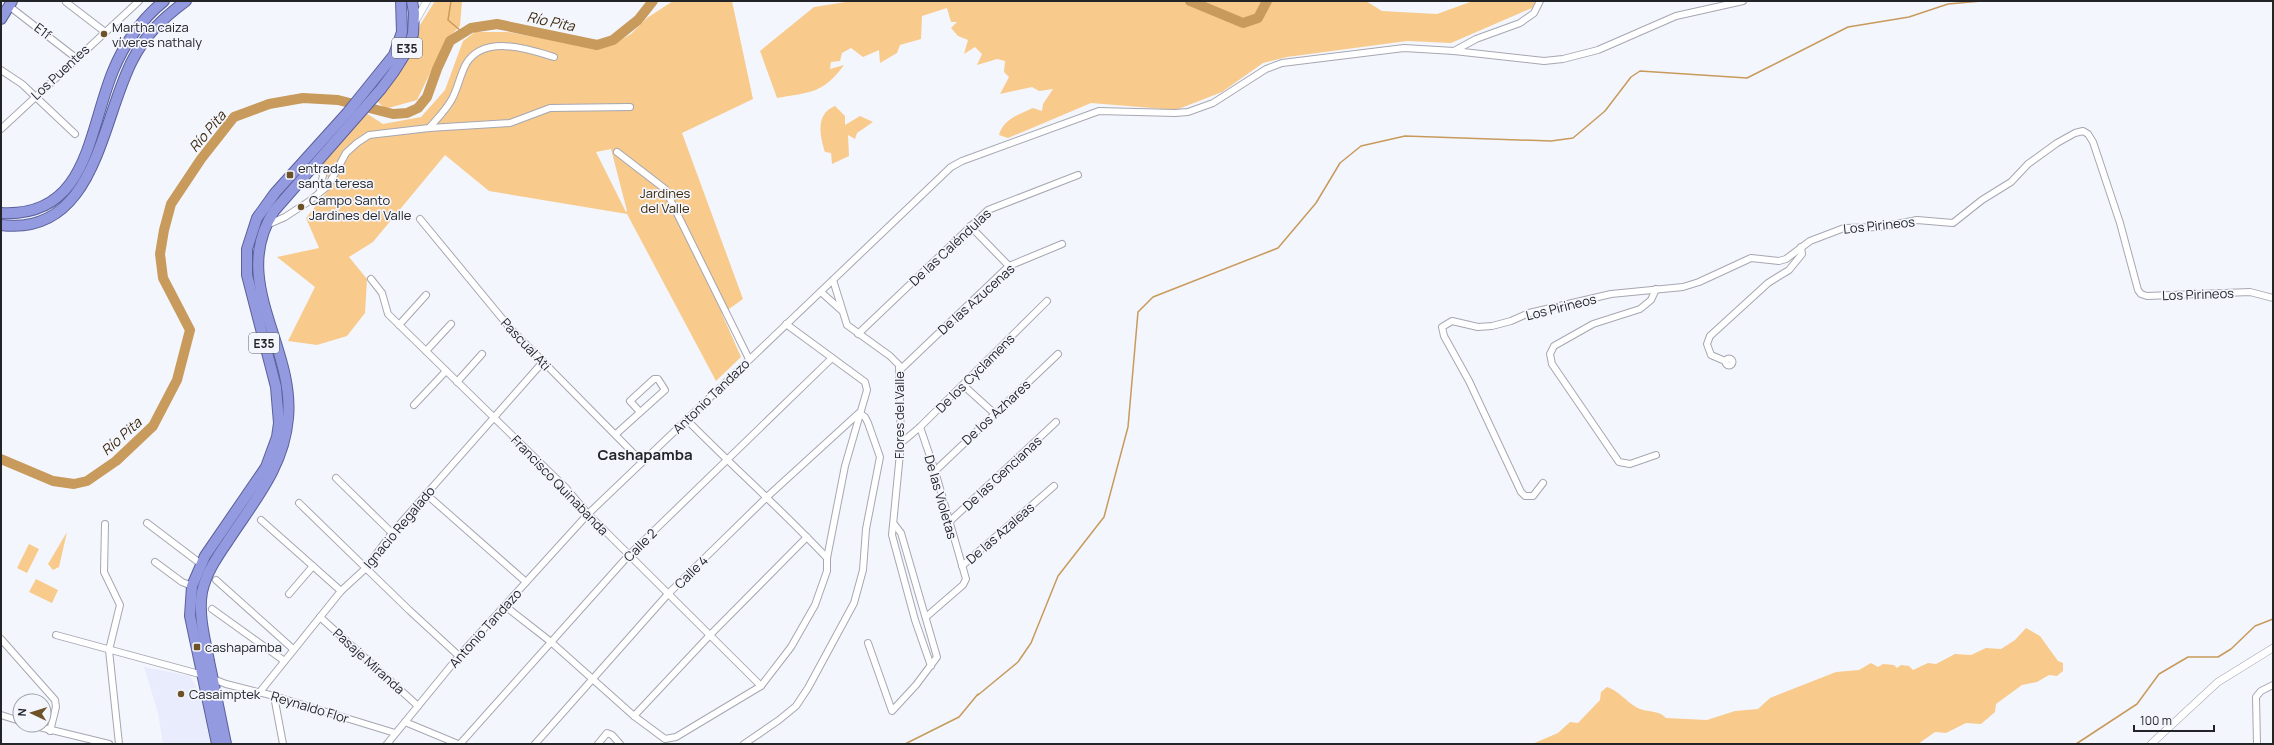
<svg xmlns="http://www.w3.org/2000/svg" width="2274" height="745" font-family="Manrope,sans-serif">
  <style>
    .built { fill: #e9ecfd }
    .green { fill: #f8ca8c; fill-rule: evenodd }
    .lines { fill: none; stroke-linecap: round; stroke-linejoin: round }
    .stream { stroke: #c89a5b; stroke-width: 1.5 }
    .river { stroke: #c89a5b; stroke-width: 10 }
    .minor-casing { stroke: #a6a7b1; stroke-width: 8 }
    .tertiary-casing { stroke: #a6a7b1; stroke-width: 8 }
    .trunk-casing { stroke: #5a6099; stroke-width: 12 }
    .minor { stroke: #fff; stroke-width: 6 }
    .tertiary { stroke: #fff; stroke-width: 7 }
    .trunk { stroke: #939adf; stroke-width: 10 }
    .poi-dot { fill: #6f5126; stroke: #f4f6fe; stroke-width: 1.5 }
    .labels { text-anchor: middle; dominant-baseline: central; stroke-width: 3.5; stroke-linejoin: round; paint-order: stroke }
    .shield { fill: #f4f6fe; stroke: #626368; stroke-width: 1 }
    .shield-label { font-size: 12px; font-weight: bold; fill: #232427 }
    .poi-label { font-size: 13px; fill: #232427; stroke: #f4f6fe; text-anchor: start }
    .street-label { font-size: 13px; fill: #232427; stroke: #f4f6fe }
    .park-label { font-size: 13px; fill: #3b280b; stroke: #f4f6fe }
    .water-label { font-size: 14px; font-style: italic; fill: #3c290c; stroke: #f4f6fe }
    .quarter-label { font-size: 15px; font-weight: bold; fill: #232427; stroke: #f4f6fe }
  </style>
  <rect width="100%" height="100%" fill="#f4f6fe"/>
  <!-- built -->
  <path class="built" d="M144,667L190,676L201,695L210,744H163L158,713Z"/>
  <!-- green -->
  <g class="green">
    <path d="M435,1H462L460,26L446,40L417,100L385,109L377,101L408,60L420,25Z"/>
    <path d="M673,1H732L753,99L682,133L743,299L722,314L741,357L716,381L627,214L489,191L445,155L373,242L349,257L367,279L365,313L347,336L317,345L288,341L315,287L277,257L319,248L306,218L334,183L317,167L366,113L383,124L421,117L445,90L463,41L475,32H508L585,46L612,45L631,34L647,18ZM611,149L627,211L626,212L596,152Z"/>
    <path d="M852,1H1366L1382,11L1437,14L1473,1H1536L1532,8L1451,43L1407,41L1287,57L1263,63L1222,92L1176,110L1091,103L1008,138L999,135C1003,119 1020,114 1033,108L1042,111L1043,104L1053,89L1039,91L1032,87L1000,94L1009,77L1004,72L1005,61L997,59L977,65L982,54L975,47L964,54L968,40L958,36L951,28L957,22H951L947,8L922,16L921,39L900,45L897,53L880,63L879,50L863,57L851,48L842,53L840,61L831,62L830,69L844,65C823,94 810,92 777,98L760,51L814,7Z"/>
    <path d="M835,106L845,116V125L860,116L873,122L857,133L855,139L848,135L849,156L832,164L831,153L825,152C820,136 815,114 835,106Z"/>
    <path d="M67,532L59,567L53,570L48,564Z"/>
    <path d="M29,544L39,549L27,573L17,568Z"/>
    <path d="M36,579L58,590L52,603L29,592Z"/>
    <path d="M2026,628L2040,636L2058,661L2063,663V671L2057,676L2049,675L2037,682L2022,685L1996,704L1995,712L1981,724L1966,723L1946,733L1935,732L1918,744H1532L1558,733L1570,722L1578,723L1600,700L1601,692L1607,687C1621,692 1625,701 1636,707C1645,713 1658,709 1666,718L1707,720L1735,711L1758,709L1770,698L1836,672L1859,670L1871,663L1878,667L1883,664L1894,665L1897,668L1901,665L1909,666L1913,670L1928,663L1936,664L1955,654L1971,655L1986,648L2001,649L2015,640Z"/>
  </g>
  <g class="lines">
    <!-- stream -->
    <g class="stream">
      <path d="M451,1L448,20L461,31"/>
      <path d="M978,695L1018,662L1031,643L1058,576L1104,517L1128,427L1138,312L1153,297L1278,248L1316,203L1340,163L1361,146L1405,136L1551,141L1573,138L1605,111L1631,77L1640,71L1747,78L1848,27L1909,17L1948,4L1982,1"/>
      <path d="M905,744L959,717L978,694"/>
      <path d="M2076,744L2137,704L2159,674L2188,657H2218L2231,649L2255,626L2273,619"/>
    </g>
    <!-- river -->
    <g class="river">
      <path d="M1190,1L1243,23L1258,18L1267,1"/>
      <path d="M1,459L53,481L74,484L87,481L116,461L153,426L177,380L190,330L163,278L160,254L164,230L171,204L201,159L234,117L269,104L303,98L338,100L393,114L407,113L418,108L427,97L437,69L450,41L471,28L497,24L597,45L613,40L638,20L653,1"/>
    </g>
    <!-- minor casing -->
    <g class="minor-casing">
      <g id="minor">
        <path d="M66,2L105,32"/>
        <path d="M9,6L76,58"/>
        <path d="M1454,51L1476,39L1520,23L1534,13L1540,1"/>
        <path d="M1,70L22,84L75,134"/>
        <path d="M429,128C437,119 446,110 452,99C458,88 460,75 466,64C484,34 528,49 554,57"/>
        <path d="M1,129L139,1"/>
        <path d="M617,152L665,189L749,359"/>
        <path d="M316,163L323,175L320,191"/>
        <path d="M420,219L510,328L642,462"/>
        <path d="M269,224L285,217L308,202L328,186L346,153L357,143L369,135L429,128L510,123L550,108L630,107"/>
        <path d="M970,226L1009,266"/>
        <path d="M371,279L382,293L388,314L566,488L588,514L761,686"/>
        <path d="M833,280L847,325L890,356L899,365L901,443L892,535L915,620L931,666"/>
        <path d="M1656,289L1651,300L1640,309L1593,324L1554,346L1550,354L1552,364L1619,462L1630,464L1656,455"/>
        <path d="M821,292L841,310"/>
        <path d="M399,325L426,295"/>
        <path d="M858,334L988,210L1078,175"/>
        <path d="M426,351L451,324"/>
        <circle cx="1729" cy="362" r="3.5"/>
        <path d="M1725,361L1711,355L1707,344L1710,336L1768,283L1789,270L1802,254L1801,247"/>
        <path d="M900,370L1009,266L1062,244"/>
        <path d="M457,382L482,354"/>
        <path d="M963,385L995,414"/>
        <path d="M414,405L446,371"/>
        <path d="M687,420C733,467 782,510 827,558"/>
        <path d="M920,427L935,471L966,579L963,585L926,617"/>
        <path d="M616,434L665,390L658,379H654L630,401L640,412"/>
        <path d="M901,443L920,427L1047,301"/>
        <path d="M935,471L1058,354"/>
        <path d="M336,478L392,533"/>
        <path d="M1543,483L1533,496H1525L1521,492L1469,381L1444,336L1442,327L1452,321L1478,327L1492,326L1511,321L1529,313L1611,294L1683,287L1699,282L1751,258L1779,261L1786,259L1810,241L1844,228L1880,227L1917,220L1953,223L1982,200L2011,182L2028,164L2057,143L2075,133L2083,131L2088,134L2093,142L2120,223L2138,290L2141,294L2147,296L2250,292L2273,298"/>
        <path d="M426,494L526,582"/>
        <path d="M299,503L409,610L459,656"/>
        <path d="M261,520L341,591"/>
        <path d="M147,523L201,564"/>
        <path d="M948,523L1056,422"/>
        <path d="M105,524L104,572L120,605L109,650L119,744"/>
        <path d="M155,562L182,582L192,586"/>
        <path d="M962,566L1054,486"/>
        <path d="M216,580L293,649"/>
        <path d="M289,594L313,566"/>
        <path d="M505,606L551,642L634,716L665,739L676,737L761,686L791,647L815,605L827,571V558L845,466L867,390L865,382L786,324"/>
        <path d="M212,609L283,660"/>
        <path d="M320,617L418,706"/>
        <path d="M56,635L203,675L226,684L274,696L395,733"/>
        <path d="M1,639L55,700L56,707L50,731"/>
        <path d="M868,643L892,711L916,685L937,657L901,533L894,524"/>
        <path d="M259,693L341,591L366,568L392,533L542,363"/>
        <path d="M274,696L283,744"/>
        <path d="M1,715L20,721"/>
        <path d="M634,716L710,635L807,537"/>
        <path d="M405,722L458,744"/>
        <path d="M31,725L109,744"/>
        <path d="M387,744L459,656L588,514L951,167L962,161L1099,111L1175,113L1188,112L1213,103L1266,69L1282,63L1404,48L1454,51L1544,61L1563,59L1598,50L1676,16L1743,1"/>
        <path d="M460,744L629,555L832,358"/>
        <path d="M535,744L668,594L768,496L859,413L865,417L868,423L880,457L866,529L863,570L854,603L808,688L796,706L779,720L744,744"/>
        <path d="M598,744L607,733L612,735L620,744"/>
        <path d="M2257,744L2256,697L2261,691L2273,685"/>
      </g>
    </g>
    <!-- tertiary casing -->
    <g class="tertiary-casing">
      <g id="tertiary">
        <path d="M416,20L427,1"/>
        <path d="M2151,744L2218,682L2273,648"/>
      </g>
    </g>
    <!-- trunk casing -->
    <g class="trunk-casing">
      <g id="trunk">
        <path d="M1,19L12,1"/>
        <path d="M1,213C88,218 88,132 113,71C124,44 142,19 164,1"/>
        <path d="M1,225C95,237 101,121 132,61C145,35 163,18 186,1"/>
        <path d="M217,744L190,616L192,586L205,556L266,467L277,437L279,423L276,387L247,275V249L257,218L275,193L348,112L394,55L402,32L401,1"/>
        <path d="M226,744C220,716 215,689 209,661C205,639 198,615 202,592C206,573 217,557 228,541C254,501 284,467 288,418C295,346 229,281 274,211L381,89L393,73L405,54L413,34L414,13L412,1"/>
      </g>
    </g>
    <!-- minor -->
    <use href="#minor" class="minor"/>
    <!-- tertiary -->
    <use href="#tertiary" class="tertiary"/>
    <!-- trunk -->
    <use href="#trunk" class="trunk"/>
  </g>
  <!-- markers -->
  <g class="poi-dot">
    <circle cx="104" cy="34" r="4"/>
    <rect x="286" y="171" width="8" height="8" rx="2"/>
    <circle cx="301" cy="207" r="4"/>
    <rect x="193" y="643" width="8" height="8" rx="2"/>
    <circle cx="181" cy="694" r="4"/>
  </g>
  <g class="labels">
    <!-- shield labels -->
    <g class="shield">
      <rect x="392" y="38" width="30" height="20" rx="3"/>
      <rect x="249" y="333" width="30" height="20" rx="3"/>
    </g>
    <g class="shield-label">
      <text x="407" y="48">E35</text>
      <text x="264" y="343">E35</text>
    </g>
    <!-- poi labels -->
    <g class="poi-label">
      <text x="112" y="27">Martha caiza<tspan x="112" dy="15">víveres nathaly</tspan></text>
      <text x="298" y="168">entrada<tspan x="298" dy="15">santa teresa</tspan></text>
      <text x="309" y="200">Campo Santo<tspan x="309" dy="15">Jardines del Valle</tspan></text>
      <text x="205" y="647">cashapamba</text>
      <text x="189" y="694">Casaimptek</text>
    </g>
    <!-- street labels -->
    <g class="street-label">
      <text transform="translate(43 31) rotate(37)">E1f</text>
      <text transform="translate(60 72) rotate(-43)">Los Puentes</text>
      <text transform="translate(1879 225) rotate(-6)">Los Pirineos</text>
      <text transform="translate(950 247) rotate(-43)">De las Caléndulas</text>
      <text transform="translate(2198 294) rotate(-2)">Los Pirineos</text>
      <text transform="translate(976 299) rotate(-42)">De las Azucenas</text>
      <text transform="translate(1561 307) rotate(-14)">Los Pirineos</text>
      <text transform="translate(526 344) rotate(47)">Pascual Ati</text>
      <text transform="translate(975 373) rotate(-45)">De los Cyclamens</text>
      <text transform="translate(711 396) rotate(-44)">Antonio Tandazo</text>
      <text transform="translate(996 412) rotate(-43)">De los Azhares</text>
      <text transform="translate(899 415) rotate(-90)">Flores del Valle</text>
      <text transform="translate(1002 473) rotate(-43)">De las Gencianas</text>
      <text transform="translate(560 485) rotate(46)">Francisco Quinabanda</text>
      <text transform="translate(941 497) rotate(74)">De las Violetas</text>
      <text transform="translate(399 527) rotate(-50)">Ignacio Regalado</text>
      <text transform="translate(1000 533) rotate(-41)">De las Azaleas</text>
      <text transform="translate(640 545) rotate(-45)">Calle 2</text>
      <text transform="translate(691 572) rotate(-45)">Calle 4</text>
      <text transform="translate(485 628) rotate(-48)">Antonio Tandazo</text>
      <text transform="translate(369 661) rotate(42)">Pasaje Miranda</text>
      <text transform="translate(310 707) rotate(17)">Reynaldo Flor</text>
    </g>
    <!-- park labels -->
    <g class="park-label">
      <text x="665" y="193">Jardines<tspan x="665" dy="15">del Valle</tspan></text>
    </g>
    <!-- water labels -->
    <g class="water-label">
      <text transform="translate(551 21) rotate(12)">Río Pita</text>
      <text transform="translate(207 131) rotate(-50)">Río Pita</text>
      <text transform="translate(121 436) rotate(-42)">Río Pita</text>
    </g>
    <!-- quarter labels -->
    <g class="quarter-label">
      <text x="645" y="454">Cashapamba</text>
    </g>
  </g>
  <!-- border -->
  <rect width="2274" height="745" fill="none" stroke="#232427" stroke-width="4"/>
  <!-- north arrow -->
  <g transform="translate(32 713) rotate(274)"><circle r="19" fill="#f4f6fe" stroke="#a0a2a8"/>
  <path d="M0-3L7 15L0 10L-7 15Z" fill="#6f5126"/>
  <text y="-6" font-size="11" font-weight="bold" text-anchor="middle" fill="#232427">N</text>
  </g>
  <!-- scale -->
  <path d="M2134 725v6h80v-6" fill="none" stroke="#232427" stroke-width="2"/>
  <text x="2140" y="725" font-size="12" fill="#232427" stroke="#f4f6fe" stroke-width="3" paint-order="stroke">100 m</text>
</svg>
